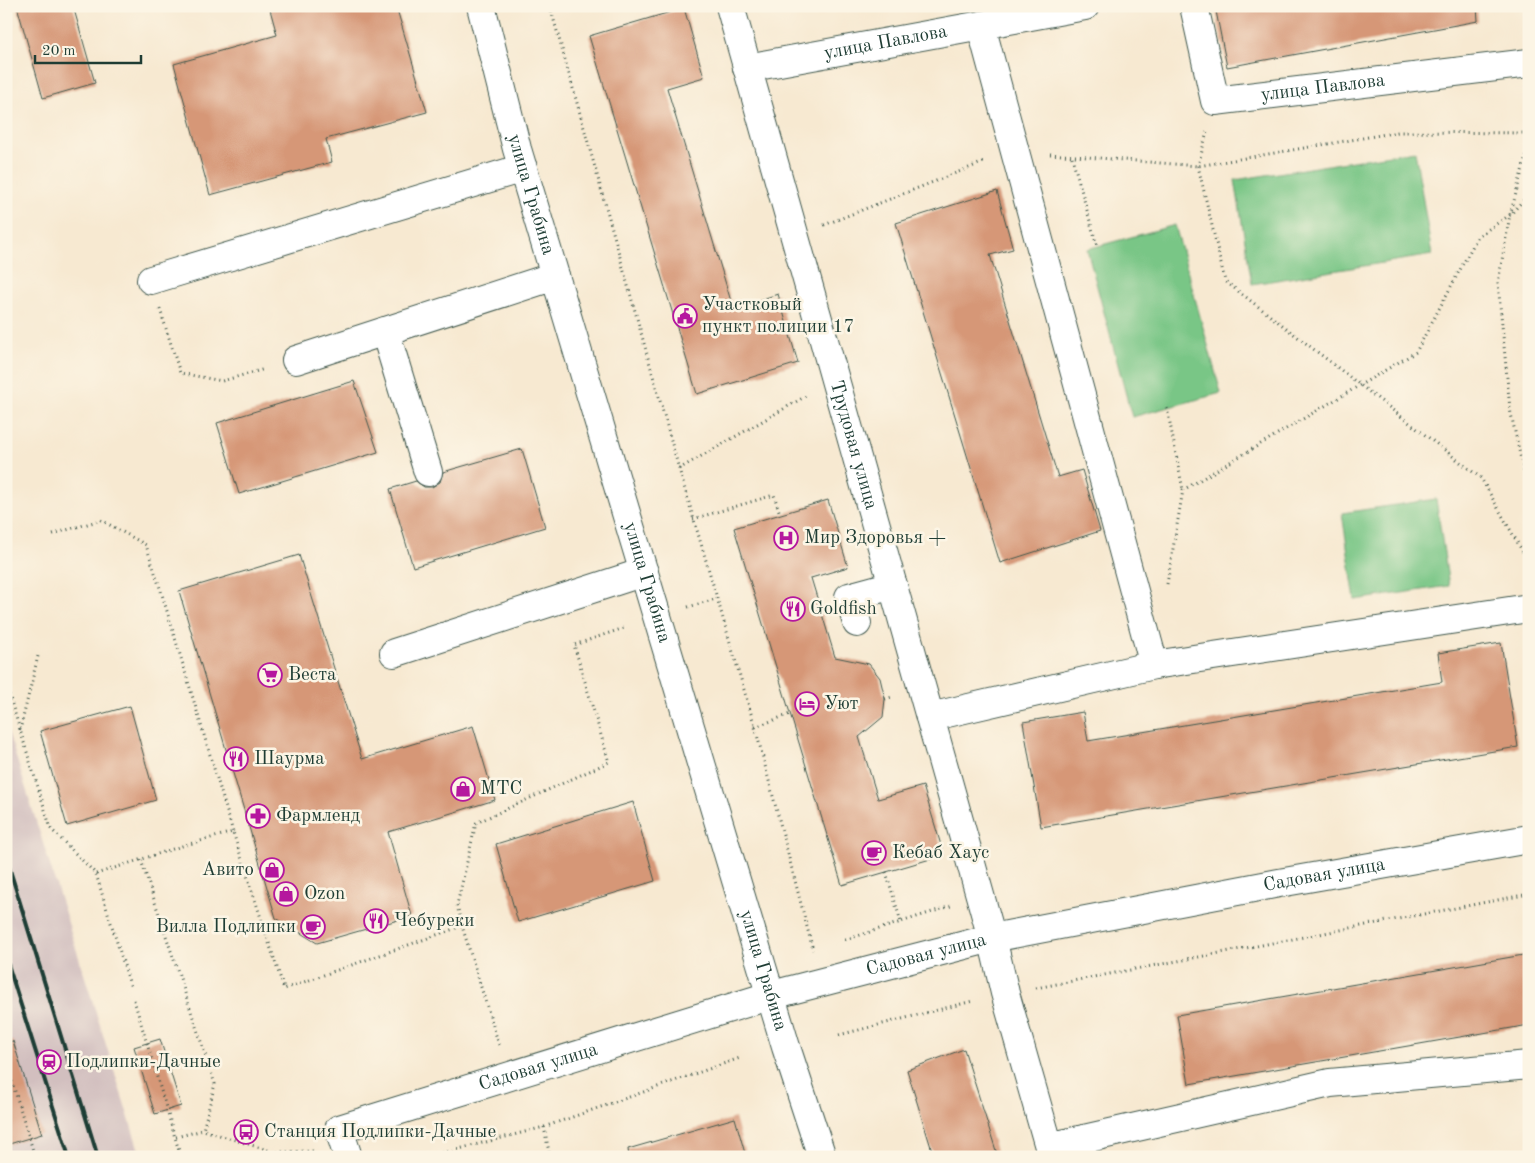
<svg xmlns="http://www.w3.org/2000/svg" width="1535" height="1163" font-family="'Old Standard TT',serif">
  <style>
    .industrial { fill: #d2bfbf }
    .green { fill: #79c686; stroke: #4c825d }
    .building { fill: #d69777 }
    .lines { fill: none; stroke-linecap: round; stroke-linejoin: round }
    .minor-casing { stroke: #3f574c; stroke-width: 30 }
    .path { stroke: #3f574c; stroke-width: 3; stroke-dasharray: 1 4; stroke-linecap: butt }
    .minor { stroke: #fff; stroke-width: 28 }
    .rail { stroke: #1f3d34; stroke-width: 4 }
    .labels { text-anchor: middle; dominant-baseline: central; stroke-width: 5; stroke-linejoin: round; paint-order: stroke }
    .street-label { font-size: 19px; fill: #1f3d34; stroke: #fcf5e5 }
    .poi-label { font-size: 19px; fill: #1f3d34; stroke: #fcf5e5; text-anchor: start }
  </style>
  <rect width="100%" height="100%" fill="#fcf5e5"/>
  <filter id="ink" filterUnits="userSpaceOnUse"><feTurbulence type="fractalNoise" baseFrequency=".02" numOctaves="2"/><feDisplacementMap in="SourceGraphic" scale="10" xChannelSelector="R" yChannelSelector="G"/><feConvolveMatrix kernelMatrix="1 2 1 2 8 2 1 2 1" color-interpolation-filters="sRGB"/></filter>
  <filter id="wash" filterUnits="userSpaceOnUse"><feTurbulence type="fractalNoise" baseFrequency=".0096" numOctaves="4" result="noise"/><feDisplacementMap in="SourceGraphic" scale="20" xChannelSelector="R" yChannelSelector="G"/><feGaussianBlur stdDeviation="1.12" result="paint"/><feColorMatrix in="noise" values="0 0 0 0 0 0 0 0 0 0 0 0 0 0 0 0 0 1.4 0 .05"/><feComposite in="paint" operator="in"/></filter>
  <g filter="url(#wash)">
    <rect width="100%" height="100%" fill="#f7e9d1"/>
    <!-- industrial -->
    <path class="industrial" d="M6,725L69,926L141,1157H6Z"/>
    <!-- green -->
    <g class="green">
      <path d="M1415,151L1432,255L1252,284L1235,180Z"/>
      <path d="M1175,225L1221,393L1132,417L1087,249Z"/>
      <path d="M1436,499L1449,586L1355,600L1342,513Z"/>
    </g>
    <g id="blocks">
      <!-- building -->
      <g class="building">
        <path d="M17,6H73L95,83L43,98Z"/>
        <path d="M269,6H396L427,112L326,139L332,162L210,195L174,64L277,35Z"/>
        <path d="M1215,6H1477L1478,21L1227,67Z"/>
        <path d="M684,8L704,77L667,88L733,308L778,294L798,363L697,394L589,36Z"/>
        <path d="M997,191L1013,249L990,255L1058,477L1082,470L1100,531L1000,563L896,223Z"/>
        <path d="M354,381L378,452L239,494L217,423Z"/>
        <path d="M522,449L545,527L413,567L390,489L416,481L424,487H432L440,482L443,472Z"/>
        <path d="M828,500L848,567L811,578L835,657L869,664L880,678L885,699L883,717L859,737L878,799L923,786L944,855L842,885L734,528Z"/>
        <path d="M299,555L362,759L473,726L495,800L388,832L412,916L317,943L276,918L179,591Z"/>
        <path d="M1501,643L1518,747L1041,827L1023,722L1083,712L1088,741L1442,682L1438,653Z"/>
        <path d="M130,706L156,800L67,826L40,731Z"/>
        <path d="M633,802L655,881L518,922L496,844Z"/>
        <path d="M1529,954V1025L1189,1084L1177,1015Z"/>
        <path d="M160,1039L181,1106L155,1114L134,1047Z"/>
        <path d="M13,1041L42,1134L6,1145V1042Z"/>
        <path d="M964,1049L998,1157H934L907,1070Z"/>
        <path d="M735,1118L746,1157H629L628,1149Z"/>
      </g>
    </g>
  </g>
  <g filter="url(#ink)">
    <use href="#blocks" fill-opacity="0" stroke="#3f574c" stroke-width="1"/>
    <g class="lines">
      <!-- minor casing -->
      <g class="minor-casing">
        <g id="minor">
          <path id="s1" d="M481,6L517,149L786,1047L822,1157"/>
          <path id="s2" d="M730,6L992,938L1005,993L1049,1147L1330,1083L1529,1065"/>
          <path id="s3" d="M1194,6L1215,101L1529,63"/>
          <path id="s4" d="M747,68L1085,6"/>
          <path d="M151,280L523,168"/>
          <path d="M385,331L428,472"/>
          <path d="M296,360L555,276"/>
          <path d="M857,623L849,597L893,585"/>
          <path d="M394,653L644,572"/>
          <path d="M1154,665L1529,608"/>
          <path d="M930,717L1154,665L981,26"/>
          <path id="s5" d="M348,1157L339,1129L772,995L992,938L1279,883L1529,839"/>
        </g>
      </g>
      <!-- path -->
      <g class="path">
        <path d="M550,6L679,469L755,727L813,950"/>
        <path d="M1207,132L1198,166L1225,281L1481,478L1529,563"/>
        <path d="M1529,146L1510,215L1498,283L1510,409L1529,496"/>
        <path d="M1050,154L1198,166L1398,132L1529,133"/>
        <path d="M1072,157L1097,246"/>
        <path d="M824,225L984,162"/>
        <path d="M160,309L180,373L222,381L265,369"/>
        <path d="M1167,408L1183,490"/>
        <path d="M679,469L806,396"/>
        <path d="M693,519L774,495L780,514"/>
        <path d="M53,534L101,520L146,545L161,591L233,832"/>
        <path d="M1167,584L1183,490L1416,352L1478,236L1510,215L1529,194"/>
        <path d="M688,607L716,599"/>
        <path d="M6,685L51,829L96,874L131,988"/>
        <path d="M885,699L892,697"/>
        <path d="M755,727L790,714"/>
        <path d="M20,730L38,656"/>
        <path d="M141,860L215,1084L203,1130"/>
        <path d="M886,872L901,922"/>
        <path d="M96,874L182,846L233,832L284,989L462,926"/>
        <path d="M845,940L951,906"/>
        <path d="M1036,988L1529,894"/>
        <path d="M134,1000L179,1151"/>
        <path d="M839,1035L973,1001"/>
        <path d="M499,1045L462,926L457,905L476,823L609,762L574,645L627,627"/>
        <path d="M6,1062L35,1157"/>
        <path d="M544,1127L550,1157"/>
        <path d="M176,1137L203,1130L274,1152L313,1151"/>
        <path d="M428,1157L544,1127L740,1058"/>
      </g>
      <!-- minor -->
      <use href="#minor" class="minor"/>
      <!-- rail -->
      <g class="rail">
        <path d="M6,857L98,1157"/>
        <path d="M6,958L69,1157"/>
      </g>
    </g>
  </g>
  <!-- icons -->
  <defs>
    <g id="civic-ring" transform="scale(1.25)"><circle r="9.5" fill="#fcf5e5" stroke="#b5179e" stroke-width="1.5"/><path d="M-.6-6.5H3V-4.5H.6V-3L4-1V1h2V6H-6V1h2V-1L-.6-3ZM-1.2 2.5V6h2.4V2.5Z" fill="#b5179e"/></g>
    <g id="hospital-ring" transform="scale(1.25)"><circle r="9.5" fill="#fcf5e5" stroke="#b5179e" stroke-width="1.5"/><path d="M-5-5h3v3.5h4V-5h3V5h-3V1.5h-4V5h-3Z" fill="#b5179e"/></g>
    <g id="restaurant-ring" transform="scale(1.25)"><circle r="9.5" fill="#fcf5e5" stroke="#b5179e" stroke-width="1.5"/><path d="M-5-6h1v4h1v-4h1v4h1v-4h1v5L-1.5 .5V6h-2V.5L-5-1ZM5-6V6H3V1.5H1.5Q1.5-4 5-6Z" fill="#b5179e"/></g>
    <g id="supermarket-ring" transform="scale(1.25)"><circle r="9.5" fill="#fcf5e5" stroke="#b5179e" stroke-width="1.5"/><path d="M-6-5.5h2.5l.6 2H6L4.5 2H-2.5L-4.4-4H-6ZM-1.5 3.2a1.3 1.3 0 1 0 .1 0ZM3 3.2a1.3 1.3 0 1 0 .1 0Z" fill="#b5179e"/></g>
    <g id="hotel-ring" transform="scale(1.25)"><circle r="9.5" fill="#fcf5e5" stroke="#b5179e" stroke-width="1.5"/><path d="M-6-4.5h1.5V1H6V5H4.5V3h-9V5H-6ZM-4 0a1.8 1.8 0 1 1 3.6 0ZM.5 0V-2.5h3Q6-2.5 6 0Z" fill="#b5179e"/></g>
    <g id="shop-ring" transform="scale(1.25)"><circle r="9.5" fill="#fcf5e5" stroke="#b5179e" stroke-width="1.5"/><path d="M-5-2.5h2.3a2.7 3.5 0 0 1 5.4 0H5L5.5 6h-11ZM-1.5-2.5h3a1.5 2.3 0 0 0-3 0Z" fill="#b5179e"/></g>
    <g id="pharmacy-ring" transform="scale(1.25)"><circle r="9.5" fill="#fcf5e5" stroke="#b5179e" stroke-width="1.5"/><path d="M-2-6h4v4h4v4h-4v4h-4v-4h-4v-4h4Z" fill="#b5179e"/></g>
    <g id="cafe-ring" transform="scale(1.25)"><circle r="9.5" fill="#fcf5e5" stroke="#b5179e" stroke-width="1.5"/><path d="M-5.5-4.5H6V0H3Q3 3.5 0 3.5H-2.5Q-5.5 3.5-5.5 0ZM3-3.2v2h1.7v-2ZM-6 4.5H4V6H-6Z" fill="#b5179e"/></g>
    <g id="station-ring" transform="scale(1.25)"><circle r="9.5" fill="#fcf5e5" stroke="#b5179e" stroke-width="1.5"/><path d="M-3-6H3Q5-6 5-4V2Q5 4 3 4L4.5 6H3L1.5 4h-3L-3 6H-4.5L-3 4Q-5 4-5 2V-4Q-5-6-3-6ZM-3.5-4v3h7v-3ZM-3.5 1v1.5H-2V1ZM2 1v1.5H3.5V1Z" fill="#b5179e"/></g>
    <g id="bus-ring" transform="scale(1.25)"><circle r="9.5" fill="#fcf5e5" stroke="#b5179e" stroke-width="1.5"/><path d="M-5-6H5V4H4V6H2V4H-2V6H-4V4H-5ZM-3.5-4V0h7V-4ZM-3.5 1.2v1.5H-2V1.2ZM2 1.2v1.5H3.5V1.2Z" fill="#b5179e"/></g>
  </defs>
  <g fill-rule="evenodd">
    <use href="#civic-ring" x="685" y="316"/>
    <use href="#hospital-ring" x="786" y="538"/>
    <use href="#restaurant-ring" x="793" y="609"/>
    <use href="#supermarket-ring" x="270" y="675"/>
    <use href="#hotel-ring" x="807" y="704"/>
    <use href="#restaurant-ring" x="236" y="759"/>
    <use href="#shop-ring" x="463" y="789"/>
    <use href="#pharmacy-ring" x="258" y="816"/>
    <use href="#cafe-ring" x="874" y="853"/>
    <use href="#shop-ring" x="272" y="870"/>
    <use href="#shop-ring" x="286" y="894"/>
    <use href="#restaurant-ring" x="376" y="921"/>
    <use href="#cafe-ring" x="313" y="927"/>
    <use href="#station-ring" x="49" y="1062"/>
    <use href="#bus-ring" x="246" y="1132"/>
  </g>
  <g class="labels">
    <!-- street labels -->
    <g class="street-label">
      <text stroke="none"><textPath href="#s4" startOffset="141">улица Павлова</textPath></text>
      <text stroke="none"><textPath href="#s3" startOffset="206">улица Павлова</textPath></text>
      <text stroke="none"><textPath href="#s1" startOffset="195">улица Грабина</textPath></text>
      <text stroke="none"><textPath href="#s2" startOffset="456">Трудовая улица</textPath></text>
      <text stroke="none"><textPath href="#s1" startOffset="600">улица Грабина</textPath></text>
      <text stroke="none"><textPath href="#s5" startOffset="1048">Садовая улица</textPath></text>
      <text stroke="none"><textPath href="#s5" startOffset="642">Садовая улица</textPath></text>
      <text stroke="none"><textPath href="#s1" startOffset="1005">улица Грабина</textPath></text>
      <text stroke="none"><textPath href="#s5" startOffset="238">Садовая улица</textPath></text>
    </g>
    <!-- poi labels -->
    <g class="poi-label">
      <text x="702" y="305">Участковый<tspan x="702" dy="22">пункт полиции 17</tspan></text>
      <text x="804" y="538">Мир Здоровья +</text>
      <text x="810" y="609">Goldfish</text>
      <text x="288" y="675">Веста</text>
      <text x="824" y="704">Уют</text>
      <text x="254" y="759">Шаурма</text>
      <text x="480" y="789">МТС</text>
      <text x="276" y="816">Фармленд</text>
      <text x="892" y="853">Кебаб Хаус</text>
      <text x="254" y="870" text-anchor="end">Авито</text>
      <text x="304" y="894">Ozon</text>
      <text x="394" y="921">Чебуреки</text>
      <text x="296" y="927" text-anchor="end">Вилла Подлипки</text>
      <text x="66" y="1062">Подлипки-Дачные</text>
      <text x="264" y="1132">Станция Подлипки-Дачные</text>
    </g>
  </g>
  <!-- margin -->
  <rect width="1535" height="1163" fill="none" stroke="#fcf5e5" stroke-width="25"/>
  <!-- scale -->
  <path d="M35 55v8h106v-8" fill="none" stroke="#1f3d34" stroke-width="2.5"/>
  <text x="42" y="55" font-size="15" fill="#1f3d34" stroke="#fcf5e5" stroke-width="4" paint-order="stroke">20 m</text>
</svg>
